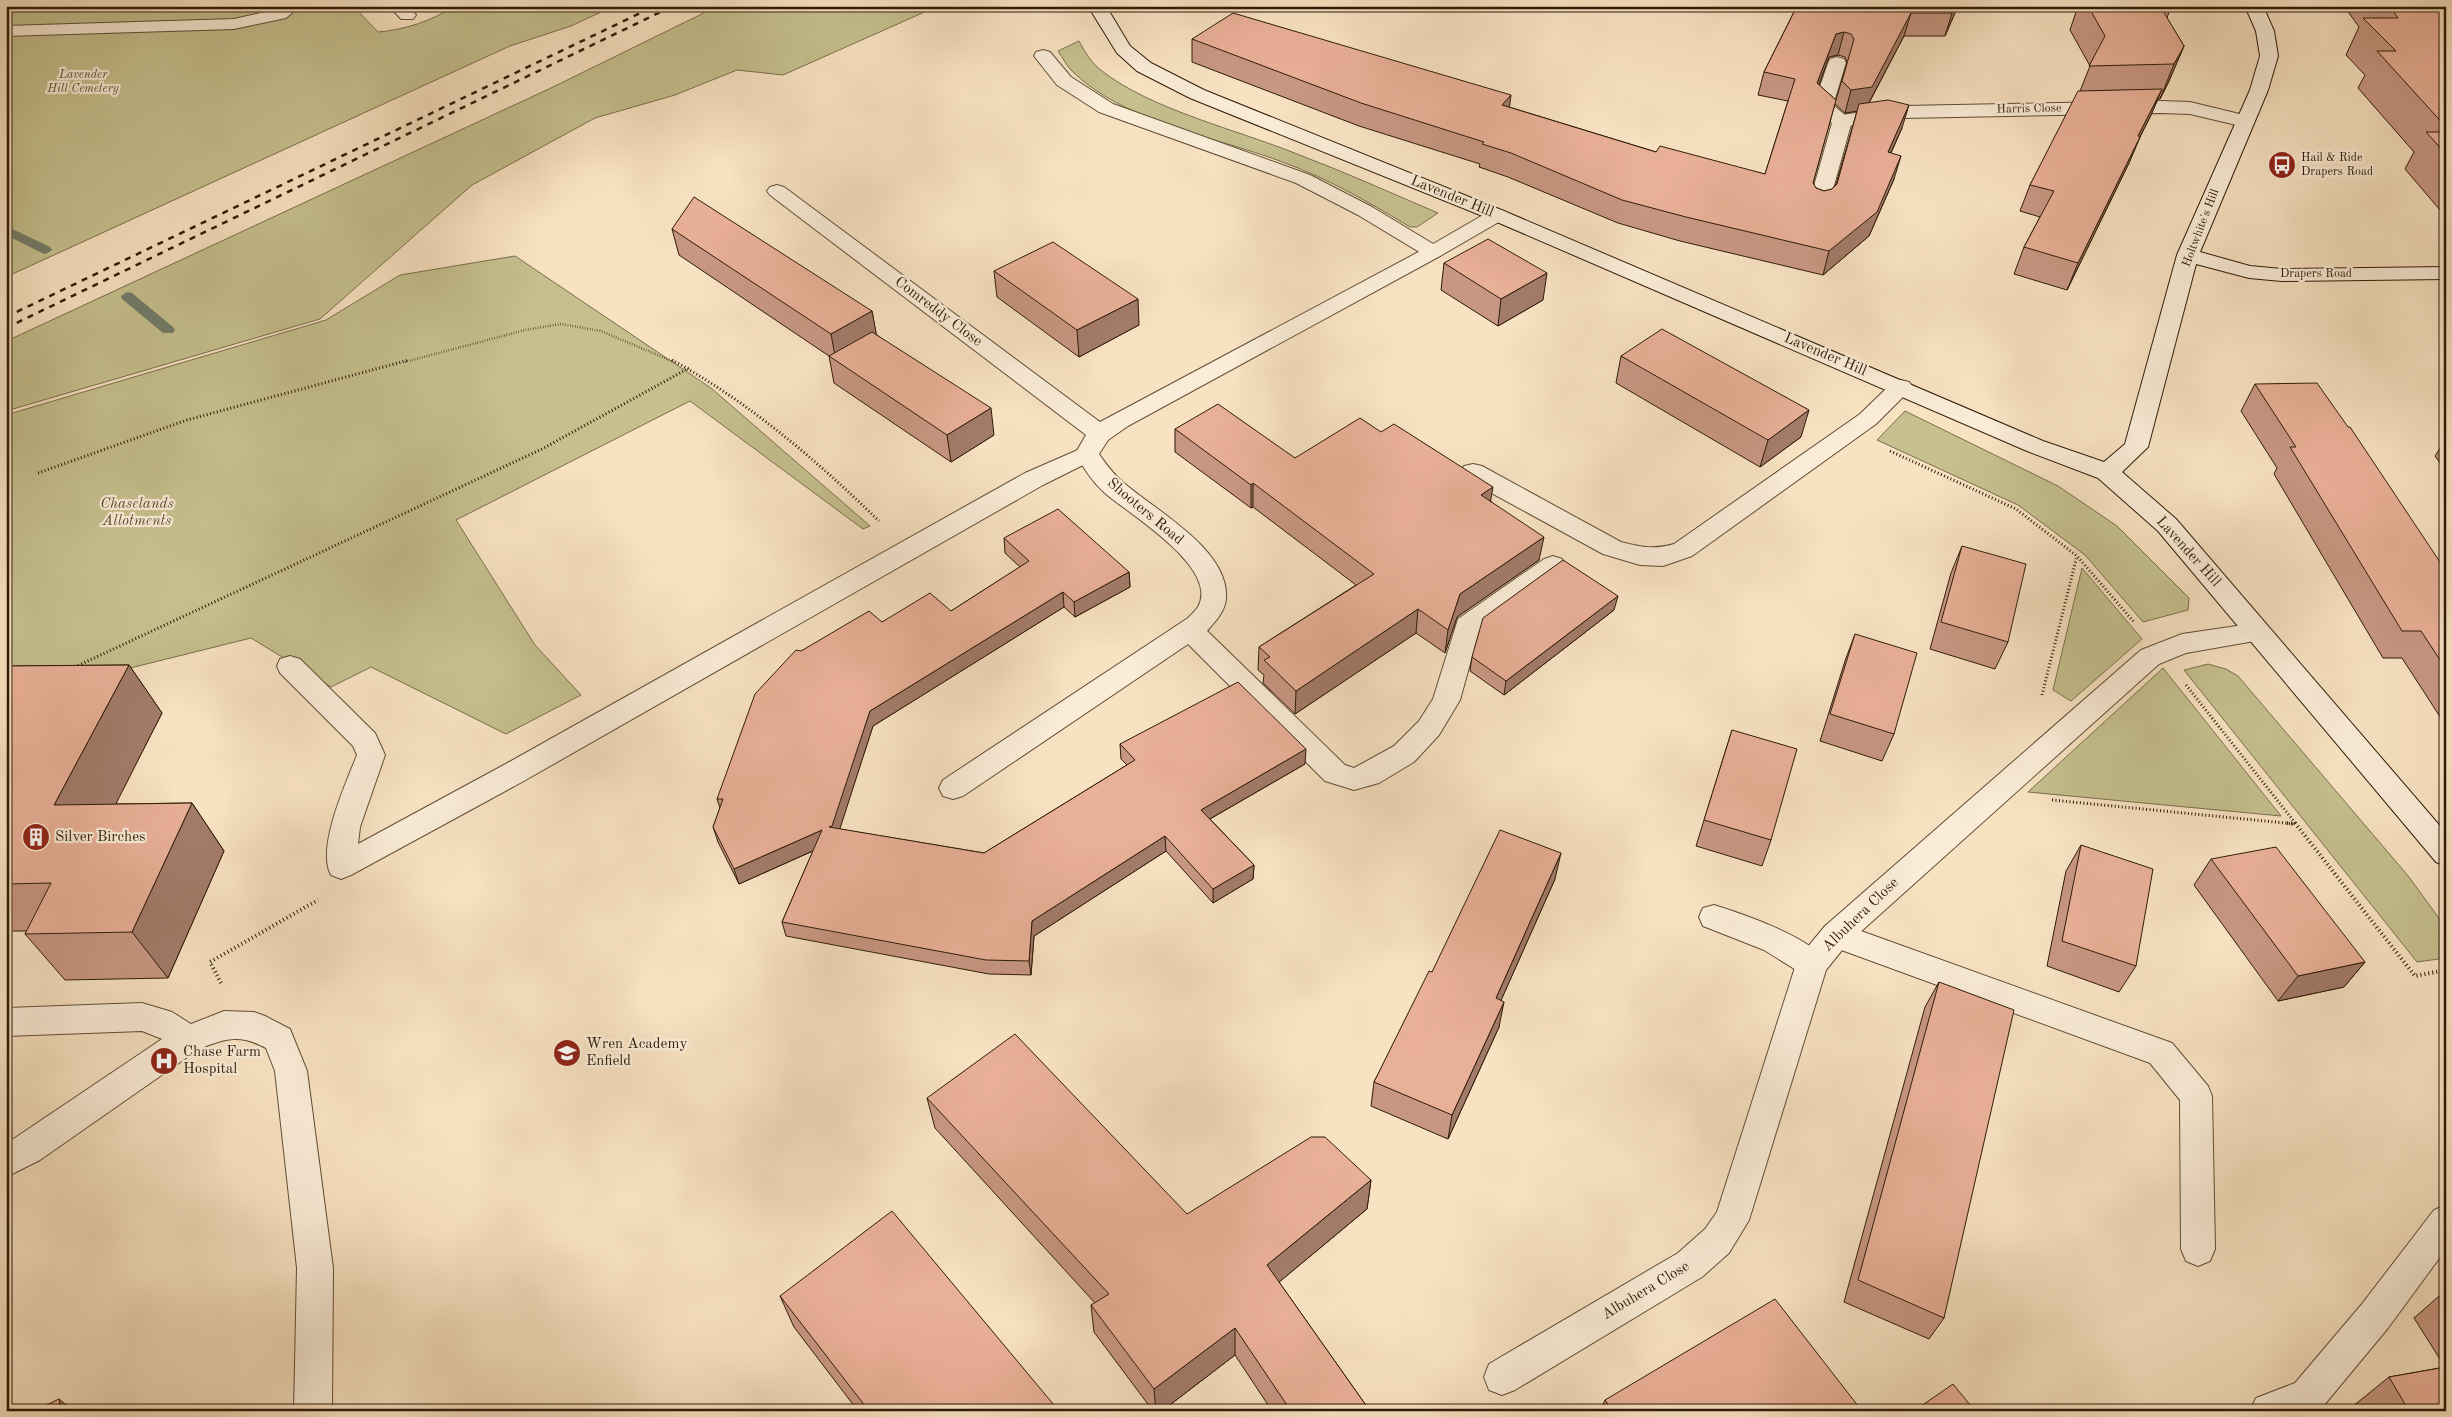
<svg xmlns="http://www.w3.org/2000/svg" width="2452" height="1417" font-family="'Old Standard TT',serif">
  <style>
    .green { fill: #c5c08e; stroke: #7a6e4b }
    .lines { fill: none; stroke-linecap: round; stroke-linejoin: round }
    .stream { fill: #727d6a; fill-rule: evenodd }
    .lane-casing { stroke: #604d36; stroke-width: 2 }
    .street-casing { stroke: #604d36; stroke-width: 2 }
    .secondary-casing { stroke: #2e1b08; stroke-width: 2 }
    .path-far2 { stroke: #2e1b08; stroke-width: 2.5; stroke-dasharray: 0.5 2; stroke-linecap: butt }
    .path-far1 { stroke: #2e1b08; stroke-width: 3; stroke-dasharray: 1 2.5; stroke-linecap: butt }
    .path { stroke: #2e1b08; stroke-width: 4; stroke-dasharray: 1 3; stroke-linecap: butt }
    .lane { fill: #faecd7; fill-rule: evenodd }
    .street { fill: #faecd7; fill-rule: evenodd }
    .secondary { fill: #faecd7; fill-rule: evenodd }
    .rail { stroke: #2e1b08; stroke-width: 2.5; stroke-dasharray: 6 6; stroke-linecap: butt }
    .wall { fill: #c89783; stroke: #2e1b08; fill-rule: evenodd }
    .shaded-wall { fill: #a37b6a; stroke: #2e1b08 }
    .building { fill: #e9b098; stroke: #2e1b08 }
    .labels { text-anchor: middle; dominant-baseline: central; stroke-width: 4.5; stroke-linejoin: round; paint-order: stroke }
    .far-park-label { font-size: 12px; font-style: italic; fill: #5b4d30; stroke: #faecd7 }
    .far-street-label { font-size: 12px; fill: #2e1b08; stroke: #faecd7 }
    .far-poi-label { font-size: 12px; fill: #2e1b08; stroke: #faecd7; text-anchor: start }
    .street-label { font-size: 15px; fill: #2e1b08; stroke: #faecd7 }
    .park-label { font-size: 15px; font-style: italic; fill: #5b4d30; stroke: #faecd7 }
    .poi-label { font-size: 15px; fill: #2e1b08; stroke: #faecd7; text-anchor: start }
  </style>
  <rect width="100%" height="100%" fill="#f8e2c2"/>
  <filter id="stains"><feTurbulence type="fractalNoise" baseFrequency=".004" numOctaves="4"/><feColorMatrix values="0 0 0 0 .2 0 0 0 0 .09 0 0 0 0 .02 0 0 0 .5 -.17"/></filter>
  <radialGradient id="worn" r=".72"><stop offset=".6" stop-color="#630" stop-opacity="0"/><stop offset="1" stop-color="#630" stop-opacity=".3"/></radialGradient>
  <!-- green -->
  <g class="green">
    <path d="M6,6H353L378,32C403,30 433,21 454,6H614L571,26L510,46L6,277Z"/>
    <path d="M718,6H938L783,75L737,70L675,95L595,118L472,185L320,319L6,411V341L11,339L553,87Z"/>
    <path d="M1079,41C1085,52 1091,63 1102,71C1152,110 1238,130 1297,154C1345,172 1391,193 1438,213L1417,227H1410C1370,203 1329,179 1285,163C1220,138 1125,122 1074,73C1067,67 1063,58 1058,51Z"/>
    <path d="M515,256L711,388L870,526L863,529L690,401L456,520L535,645L581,695L506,734L371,667L331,687L251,638L66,684L6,710V415L326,320L400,275Z"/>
    <path d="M1905,411L2058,486L2117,526L2189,598L2188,610L2143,622L2085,555L2018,505L1877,440Z"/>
    <path d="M2082,568L2142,639L2071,701L2053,690Z"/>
    <path d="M2208,664L2226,669L2238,676L2409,877L2446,928V958L2417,962L2184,670Z"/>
    <path d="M2163,668L2281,816L2028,792Z"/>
  </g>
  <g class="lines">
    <!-- stream -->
    <g class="stream">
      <path d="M6,226L50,247L52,250L46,254L42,253L6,235Z"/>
      <path d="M127,292L132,293L173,327L175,330L173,333H163L122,299L121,296Z"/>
    </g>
    <!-- lane casing -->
    <g class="lane-casing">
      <g id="lane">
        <path d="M279,6H300L286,18L234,29L6,36V26L234,19L274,10Z"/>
        <path d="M389,6H408L416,15L413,19H401Z"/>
        <path d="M1043,50L1050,52L1071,77L1113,104L1310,175L1372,207L1440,248L1444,252L1440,256L1433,258L1426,256L1358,215L1296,183L1099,112L1057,85L1034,56L1036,52Z"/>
        <path d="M1837,57L1844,59L1846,63L1833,105L1852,121L1828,207L1825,211L1818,213L1811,211L1808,207L1832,123L1813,107L1828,63L1830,59Z"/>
        <path d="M1901,380L1909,382L1913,387L1876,424L1692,556L1663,566L1640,565L1603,554L1464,478L1461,472L1464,466L1473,464L1482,466L1621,542C1640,547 1655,550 1674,544L1860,414L1893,382Z"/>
        <path d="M1087,446L1095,449L1099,454L1095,459L1043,485L522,782L351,875L341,879L331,875C316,848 346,783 357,755L353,746L280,673L277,666L280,659L290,656L300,659L375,733L385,755L360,827L358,844L502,766L1025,473Z"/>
        <path d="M1553,556L1562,559L1566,565L1562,571L1479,631L1460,700L1439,735L1414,762L1379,783L1354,790L1325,781L1181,637L1177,630L1181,623L1190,621L1199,623L1345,765L1354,768L1394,746L1419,721L1433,699L1458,619L1544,559Z"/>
        <path d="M1714,905C1743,914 1814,938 1828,964L1823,973L1812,977L1801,973L1764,950L1703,926L1699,917L1703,908Z"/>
        <path d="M1836,922L2172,1043L2208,1086L2212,1096L2215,1249L2210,1261L2198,1266L2186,1261L2181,1249L2180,1100L2150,1063L1825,944L1821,935L1825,926Z"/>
        <path d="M142,1003L172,1012L191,1024L224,1011L254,1012L265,1016L290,1029L307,1071L333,1268L332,1411H294L297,1268L275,1071L266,1048C240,1034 226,1038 199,1049L40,1160L6,1177V1144L162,1039L142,1031L6,1036V1008Z"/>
        <path d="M2446,1205V1249L2388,1328L2320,1410L2250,1411L2256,1398L2295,1383L2362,1304L2434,1210Z"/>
      </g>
    </g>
    <!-- street casing -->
    <g class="street-casing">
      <g id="street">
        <path d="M2161,101L2190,102L2252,117L2255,121L2252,125L2245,127L2190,114L2161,113L1902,118L1842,127L1835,125L1832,121L1835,117L1842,115L1902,106Z"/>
        <path d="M777,185L784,187L1100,422L1426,248L1490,211L1497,209L1504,211L1507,215L1504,219L1440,256L1128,426L1108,440L1099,454C1106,464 1114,475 1124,483C1156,511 1230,550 1226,599C1225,612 1214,623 1206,632L963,796L953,799L943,796L939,788L943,780L1188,618C1191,615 1195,611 1198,607C1220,568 1129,514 1106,494C1093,483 1084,468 1075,454L1086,435L770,195L767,191L770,187Z"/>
        <path d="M2257,623L2266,625L2270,632L2266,639L2186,653L2159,664L1847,944L1826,970L1749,1220L1729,1253L1702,1277L1515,1390L1502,1395L1489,1390L1484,1377L1489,1364L1678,1253L1705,1229L1717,1212L1796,964L1801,955L1825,926L2141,650L2182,634Z"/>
      </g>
    </g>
    <!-- secondary casing -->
    <g class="secondary-casing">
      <path id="secondary" d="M1088,6H1106L1130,46L1151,63L1204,90L1504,211L2043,441L2104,462L2125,444L2177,255L2250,90L2260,56L2256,31L2245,6H2263L2274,31L2278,56L2268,90L2200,252L2250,266L2282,269L2446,267V279L2282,281L2249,278L2196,264L2148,447L2122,472L2176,519L2446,833V866L2436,862L2158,531L2098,478L2027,451L1490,219L1190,98L1137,71L1117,53Z"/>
    </g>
    <!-- path-far2 -->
    <path class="path-far2" d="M405,362L525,330L561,324L601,331L674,362"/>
    <!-- path-far1 -->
    <g class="path-far1">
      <path d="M672,360C750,403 815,459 879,521"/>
      <path d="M1890,451L2016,509L2077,556L2134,622"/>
      <path d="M38,473L187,420L409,360"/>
      <path d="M75,667L542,449L689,368"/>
      <path d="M2186,685L2296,824"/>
      <path d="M2042,695L2077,556"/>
      <path d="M2052,800L2295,824"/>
    </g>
    <!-- path -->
    <g class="path">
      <path d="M2287,823L2295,824"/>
      <path d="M2295,823L2415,976L2446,970"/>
      <path d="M221,983L210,962L318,900"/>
    </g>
    <!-- lane -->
    <use href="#lane" class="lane"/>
    <!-- street -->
    <use href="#street" class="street"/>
    <!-- secondary -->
    <use href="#secondary" class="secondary"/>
    <!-- rail -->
    <g class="rail">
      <path d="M6,317L655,6"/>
      <path d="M6,328L673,6"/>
    </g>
  </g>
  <!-- wall -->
  <g class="wall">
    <path d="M1769,6H1958L1945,36H1904L1869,103L1902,128L1891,153L1894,179L1869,236L1823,275L1680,241L1618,223L1508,177L1479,167L1480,164L1359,126L1192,62V39L1509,107L1656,152L1765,174L1788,101L1758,95L1764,72L1795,10L1769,11ZM1838,55L1845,57L1847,62L1836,100L1819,85L1829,57ZM1835,104L1845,113L1857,111L1836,184L1832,189L1824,191L1816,188L1813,183Z"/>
    <path d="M2073,6H2171L2167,18L2184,46L2169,81L2160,99H2158L2151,115L2140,137L2129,163L2067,290L2014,274L2024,247L2040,217L2020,211L2030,185L2080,91L2090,66L2070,30L2076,12Z"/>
    <path d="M2344,6H2446V217L2405,169L2414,152L2358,88L2365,75L2346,55L2359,27Z"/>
    <path d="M672,229L872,311L876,334L994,435L951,462L834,383L829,356L679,255Z"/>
    <path d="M1444,263L1543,300L1498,326L1441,290Z"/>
    <path d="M994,271L1139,325L1079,357L997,297Z"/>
    <path d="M1621,356L1801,437L1760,467L1616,383Z"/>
    <path d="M2255,384L2446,571V726L2402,658H2383L2274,474L2277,468L2241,411Z"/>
    <path d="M1175,429L1295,458L1381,432L1491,501L1539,560L1457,617L1445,653L1416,633L1295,714L1263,683L1264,675L1258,670L1259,647L1356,585L1253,507L1251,508L1175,452Z"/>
    <path d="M2446,439V471L2435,456Z"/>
    <path d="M1004,538L1129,572L1130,587L1075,617L1064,607L873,726L839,829L984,853L1127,765L1121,759L1120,744L1305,764L1210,819L1254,865L1253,879L1213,903L1166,851L1034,936L1031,975L989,974L786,936L782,922L813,851L739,884L718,842L713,827L720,808L717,799L801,651L882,622L951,611L1020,567L1005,553Z"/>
    <path d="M1962,546L2008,642L1995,669L1930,649L1951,573Z"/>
    <path d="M1614,610L1504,695L1470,671L1472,657Z"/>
    <path d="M1855,634L1894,734L1882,761L1820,741L1845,661Z"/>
    <path d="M129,665L162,713L115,804L192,803L224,851L168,978L65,980L25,934L27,931H6V666Z"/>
    <path d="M1732,730L1771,840L1762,866L1696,846Z"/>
    <path d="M2081,845L2136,966L2119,992L2047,966L2066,871Z"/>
    <path d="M2211,859L2365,962L2344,987L2278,1001L2194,885Z"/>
    <path d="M1555,879L1501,1000L1499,1027L1448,1139L1371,1106L1374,1082L1432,972Z"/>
    <path d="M1939,982L1944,1318L1929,1339L1844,1302L1925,1007Z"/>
    <path d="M927,1098L1187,1214L1371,1180L1367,1209L1279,1282L1370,1411H1272L1235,1355L1162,1411H1153L1094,1332L1091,1305L1095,1303L935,1128Z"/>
    <path d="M2446,1290V1411H2354L2352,1407L2389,1377L2445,1367L2414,1318Z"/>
    <path d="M780,1296L1059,1411H858L794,1327Z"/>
    <path d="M1605,1400L1862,1411H1600Z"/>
  </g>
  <!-- shaded-wall -->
  <g class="shaded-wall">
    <path d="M1955,6H1958L1945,36L1952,13Z"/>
    <path d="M1911,13L1904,36L1865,110L1845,113L1851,90Z"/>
    <path d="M1844,32L1838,55L1829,57L1811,106L1817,83L1836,34Z"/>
    <path d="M2184,46L2169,81L2160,99L2174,64Z"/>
    <path d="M2162,89L2151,115L2127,162L2138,136Z"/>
    <path d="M1511,95L1508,119L1502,105Z"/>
    <path d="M1909,105L1902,128L1880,176L1888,152Z"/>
    <path d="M2140,137L2129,163L2067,290L2078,263Z"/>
    <path d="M1901,156L1894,179L1869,236L1823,275L1829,251Z"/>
    <path d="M1547,273L1543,300L1498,326L1501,299Z"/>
    <path d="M1138,299L1139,325L1079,357L1077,330Z"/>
    <path d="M872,311L877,338L836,361L831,334Z"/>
    <path d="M991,408L994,435L951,462L947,435Z"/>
    <path d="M1809,410L1801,437L1760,467L1768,440Z"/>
    <path d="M1253,483V507L1251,508V485Z"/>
    <path d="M1493,487L1489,510L1481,495Z"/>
    <path d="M1544,537L1539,560L1457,617L1445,653L1448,630L1460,594Z"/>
    <path d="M1129,572L1130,587L1075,617L1074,602Z"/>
    <path d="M1063,592L1064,607L873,726L836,841L829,827L870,711Z"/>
    <path d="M1618,596L1614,610L1504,695L1506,681Z"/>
    <path d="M1418,609L1416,633L1295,714L1296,691Z"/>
    <path d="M129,665L162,713L91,853L54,805Z"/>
    <path d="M1306,749L1305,764L1201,824V810Z"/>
    <path d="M192,803L224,851L168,978L132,932Z"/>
    <path d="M822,830L826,845L739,884L734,869Z"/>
    <path d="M1165,836L1166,851L1034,936L1031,975L1029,961L1032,921Z"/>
    <path d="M1561,853L1555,879L1491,1023L1496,998Z"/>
    <path d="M1254,865L1253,879L1213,903V889Z"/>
    <path d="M2365,962L2344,987L2278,1001L2298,976Z"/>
    <path d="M1504,1002L1499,1027L1448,1139L1452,1115Z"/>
    <path d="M1371,1180L1367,1209L1266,1293L1267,1265Z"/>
    <path d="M1235,1328V1355L1162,1411H1156L1154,1389Z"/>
    <path d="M59,1399L74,1411H61Z"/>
  </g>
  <!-- building -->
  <g class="building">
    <path d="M1797,6H1955L1952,13H1911L1872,87L1851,90L1842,81L1854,39L1851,34L1844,32L1836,34L1817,83L1836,100L1813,183L1816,188L1824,191L1832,189L1837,184L1859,104L1888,100L1909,105L1888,152L1901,156L1877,212L1829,251L1686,217L1622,200L1511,153L1482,144L1484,142L1361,103L1192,39L1233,13L1511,95L1502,105L1656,152L1660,146L1765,174L1795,79L1764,72Z"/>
    <path d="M2088,6H2160L2184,46L2174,64L2089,66L2105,36Z"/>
    <path d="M2389,6H2446V127L2377,51H2396L2363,18H2398Z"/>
    <path d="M2162,89L2138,136L2140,137L2078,263L2024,247L2054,191L2030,185L2078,91Z"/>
    <path d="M2426,132H2446V154Z"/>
    <path d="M694,197L872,311L831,334L672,229Z"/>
    <path d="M1488,239L1547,273L1501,299L1444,263Z"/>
    <path d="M1053,242L1138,299L1077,330L994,271Z"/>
    <path d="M1662,329L1809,410L1768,440L1621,356Z"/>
    <path d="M872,332L991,408L947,435L829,356Z"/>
    <path d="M2317,383L2348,427H2350L2446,571V669L2421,631H2402L2290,447H2296L2255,384Z"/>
    <path d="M1218,404L1295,458L1360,418L1381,432L1394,424L1493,487L1481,495L1544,537L1460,594L1448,630L1418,609L1296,691L1264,660L1270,657L1259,647L1374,574L1253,483L1251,485L1175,429Z"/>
    <path d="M1058,509L1129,572L1074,602L1063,592L870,711L832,826L829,827L984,853L1135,760L1120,744L1238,682L1306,749L1201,810L1254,865L1213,889L1165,836L1032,921L1029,961L986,960L782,922L822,830L734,869L713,827L723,799H717L755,694L796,650L801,651L869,611L882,622L930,593L951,611L1029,561L1004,538Z"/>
    <path d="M1962,546L2026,564L2008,642L1941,622Z"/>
    <path d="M1563,560L1618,596L1506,681L1472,657L1483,618Z"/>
    <path d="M1855,634L1917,653L1894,734L1830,714Z"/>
    <path d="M129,665L54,805L192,803L132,932L25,934L51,883L6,884V666Z"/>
    <path d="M1732,730L1797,749L1771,840L1704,820Z"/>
    <path d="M1500,830L1561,853L1496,998L1504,1002L1452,1115L1374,1082L1429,971L1432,972Z"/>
    <path d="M2081,845L2153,869L2136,966L2062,941Z"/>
    <path d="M2276,847L2365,962L2298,976L2211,859Z"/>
    <path d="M1939,982L2014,1010L1944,1318L1858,1280Z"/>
    <path d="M1015,1034L1187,1214L1311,1137H1325L1371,1180L1267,1265L1370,1411H1291L1235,1328L1154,1389L1091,1305L1109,1294L927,1098Z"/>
    <path d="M892,1211L1059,1411H869L780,1296Z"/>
    <path d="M1775,1299L1862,1411H1612L1605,1400Z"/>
    <path d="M2446,1367V1411H2409L2389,1377Z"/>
    <path d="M1953,1384L1975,1411H1914Z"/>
    <path d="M59,1399L61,1411H34Z"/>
  </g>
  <!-- icons -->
  <defs>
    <g id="bus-disc" transform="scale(1.4375)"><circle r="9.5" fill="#8f2418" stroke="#faecd7"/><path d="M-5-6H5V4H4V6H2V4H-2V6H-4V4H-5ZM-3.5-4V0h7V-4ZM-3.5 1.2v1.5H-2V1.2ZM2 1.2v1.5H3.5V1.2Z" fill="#fff"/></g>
    <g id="building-disc" transform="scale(1.4375)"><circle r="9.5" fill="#8f2418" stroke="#faecd7"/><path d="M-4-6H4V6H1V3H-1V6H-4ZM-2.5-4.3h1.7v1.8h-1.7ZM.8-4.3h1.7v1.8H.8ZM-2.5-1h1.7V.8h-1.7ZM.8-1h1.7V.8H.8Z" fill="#fff"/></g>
    <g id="school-disc" transform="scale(1.4375)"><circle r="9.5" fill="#8f2418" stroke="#faecd7"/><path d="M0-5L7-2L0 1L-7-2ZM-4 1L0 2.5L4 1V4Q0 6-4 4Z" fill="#fff"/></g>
    <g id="hospital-disc" transform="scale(1.4375)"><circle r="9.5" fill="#8f2418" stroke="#faecd7"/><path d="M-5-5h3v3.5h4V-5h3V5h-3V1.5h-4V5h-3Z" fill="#fff"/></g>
  </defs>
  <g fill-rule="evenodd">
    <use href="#bus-disc" x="2282" y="165"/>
    <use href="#building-disc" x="36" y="837"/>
    <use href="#school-disc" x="567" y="1053"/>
    <use href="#hospital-disc" x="164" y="1061"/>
  </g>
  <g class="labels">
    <!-- far-park labels -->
    <g class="far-park-label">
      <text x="83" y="75">Lavender<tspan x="83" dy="14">Hill Cemetery</tspan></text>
    </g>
    <!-- far-street labels -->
    <g class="far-street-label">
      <text transform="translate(2029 109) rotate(-1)">Harris Close</text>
      <text transform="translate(2201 228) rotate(-69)">Holtwhite's Hill</text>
      <text x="2316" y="274">Drapers Road</text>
    </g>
    <!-- far-poi labels -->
    <g class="far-poi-label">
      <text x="2301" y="158">Hail &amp; Ride<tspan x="2301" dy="14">Drapers Road</tspan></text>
    </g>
    <!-- street labels -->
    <g class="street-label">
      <text transform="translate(1452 197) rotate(22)">Lavender Hill</text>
      <text transform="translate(938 312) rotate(37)">Comreddy Close</text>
      <text transform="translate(1825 355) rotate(23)">Lavender Hill</text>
      <text transform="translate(1145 512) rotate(40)">Shooters Road</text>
      <text transform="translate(2188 552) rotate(48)">Lavender Hill</text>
      <text transform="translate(1861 915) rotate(-44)">Albuhera Close</text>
      <text transform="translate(1646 1291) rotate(-31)">Albuhera Close</text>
    </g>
    <!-- park labels -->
    <g class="park-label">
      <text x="137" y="504">Chaselands<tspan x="137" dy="17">Allotments</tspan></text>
    </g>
    <!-- poi labels -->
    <g class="poi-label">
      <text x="55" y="837">Silver Birches</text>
      <text x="586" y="1044">Wren Academy<tspan x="586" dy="17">Enfield</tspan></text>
      <text x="183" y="1052">Chase Farm<tspan x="183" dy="17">Hospital</tspan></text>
    </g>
  </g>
  <!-- margin -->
  <rect width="2452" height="1417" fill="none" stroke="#f8e2c2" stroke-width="25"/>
  <rect x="8" y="8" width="2437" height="1402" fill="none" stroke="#2e1b08" stroke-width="2.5"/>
  <rect x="12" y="12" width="2427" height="1392" fill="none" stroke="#2e1b08"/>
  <rect width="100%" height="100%" filter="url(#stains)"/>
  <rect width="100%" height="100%" fill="url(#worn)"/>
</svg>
